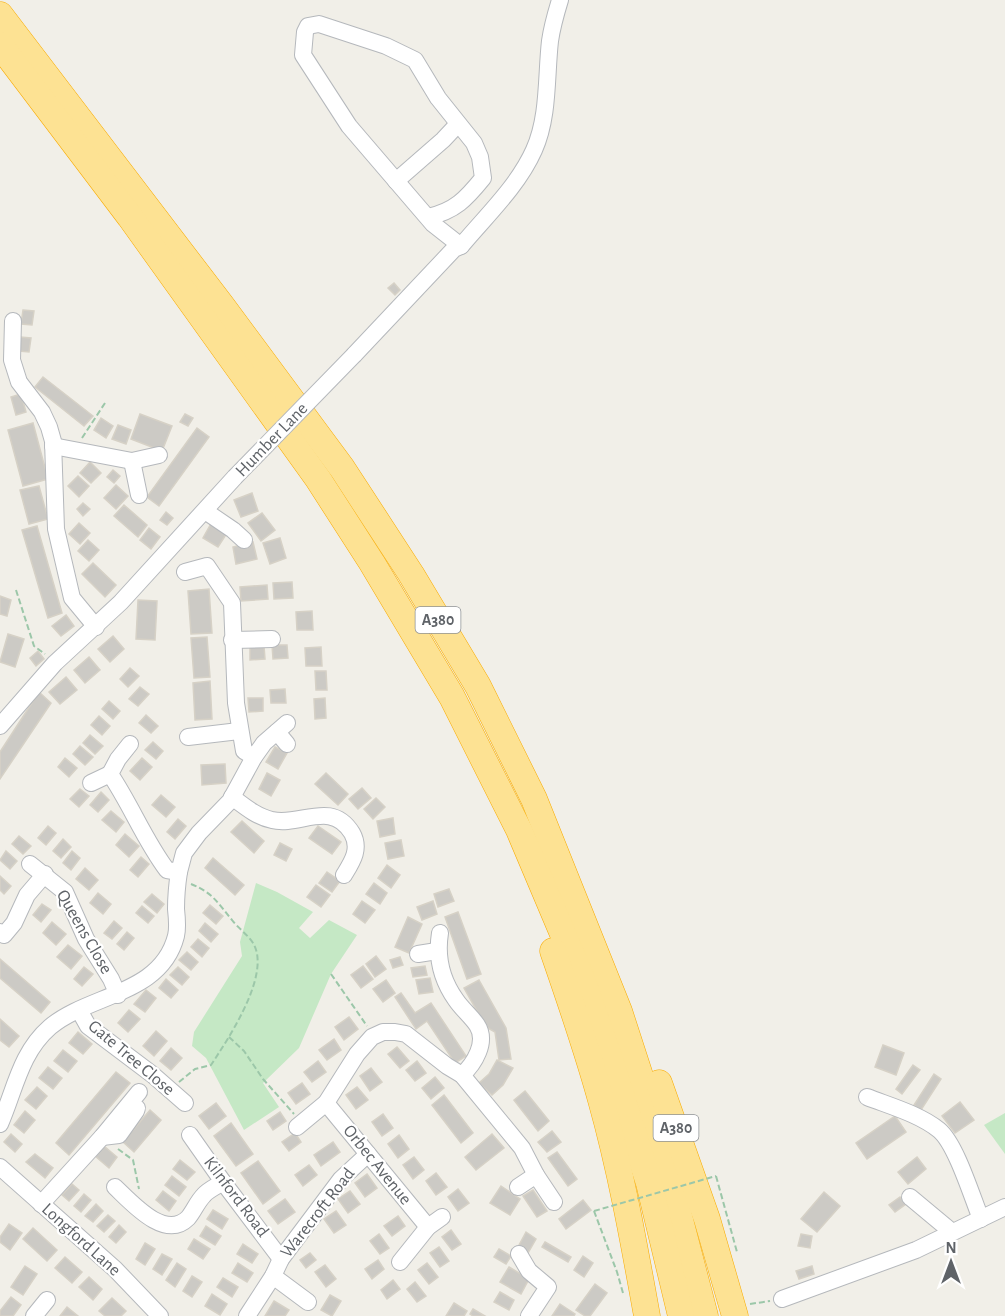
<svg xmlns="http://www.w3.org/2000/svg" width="1005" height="1316" font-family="'Alegreya Sans',sans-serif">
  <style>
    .green { fill: #c5e8c5 }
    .building { fill: #cccac5; stroke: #d6d1c6; stroke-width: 1.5 }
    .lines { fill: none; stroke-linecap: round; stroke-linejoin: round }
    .minor-casing { stroke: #b5b8bc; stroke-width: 18 }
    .highway-casing { stroke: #f9ab00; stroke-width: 27 }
    .path { stroke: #9cc7a9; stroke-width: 2; stroke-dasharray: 6 3; stroke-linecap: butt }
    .minor { stroke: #fff; stroke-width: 16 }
    .highway { stroke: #fde293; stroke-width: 26 }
    .minor-bridge-casing { stroke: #b5b8bc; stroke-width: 18; stroke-linecap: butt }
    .path-bridge { stroke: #9cc7a9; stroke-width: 2; stroke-dasharray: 6 3; stroke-linecap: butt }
    .minor-bridge { stroke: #fff; stroke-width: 16 }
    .labels { text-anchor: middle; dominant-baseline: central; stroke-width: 4.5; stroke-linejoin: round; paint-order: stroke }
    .shield { fill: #fff; stroke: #8f9295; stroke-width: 1.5 }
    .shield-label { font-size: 16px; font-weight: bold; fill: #5f6368 }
    .street-label { font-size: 18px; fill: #5f6368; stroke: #fff }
  </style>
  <rect width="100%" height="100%" fill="#f1efe8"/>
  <!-- green -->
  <g class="green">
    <path d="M256,883L277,892L313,912L299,928L310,938L329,920L357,935L331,974L299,1048L263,1083L279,1107L244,1130L206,1058L192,1046L194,1032L242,956L240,942Z"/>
    <path d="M1005,1113V1154L984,1125Z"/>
  </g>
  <!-- building -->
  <g class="building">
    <path d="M394,283L400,290L395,295L388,288Z"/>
    <path d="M23,310L34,311L32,325L21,324Z"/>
    <path d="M20,337L31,338L29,352L19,351Z"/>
    <path d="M43,377L93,416L84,426L35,387Z"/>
    <path d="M21,394L26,412L16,415L11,397Z"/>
    <path d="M140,414L172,426L162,451L131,439Z"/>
    <path d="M185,414L193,418L188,426L180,422Z"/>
    <path d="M101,418L113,426L106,438L94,430Z"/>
    <path d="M33,423L48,479L23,486L8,430Z"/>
    <path d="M118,425L131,430L126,444L112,439Z"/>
    <path d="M197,428L209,437L159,506L147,497Z"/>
    <path d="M90,462L101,473L91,483L80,473Z"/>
    <path d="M113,470L120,476L114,483L107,477Z"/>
    <path d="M78,476L89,486L79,497L68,486Z"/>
    <path d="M116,485L128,496L116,509L104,498Z"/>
    <path d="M39,486L48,519L29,524L20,490Z"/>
    <path d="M252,493L258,511L241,517L234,500Z"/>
    <path d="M83,503L90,509L83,516L77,509Z"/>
    <path d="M124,505L147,525L138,537L114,516Z"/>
    <path d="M166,512L173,518L167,525L160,520Z"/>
    <path d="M262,513L275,530L261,541L248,523Z"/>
    <path d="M213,520L229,530L218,547L203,538Z"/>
    <path d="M79,523L90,533L80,544L69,534Z"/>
    <path d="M37,526L62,613L48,618L22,530Z"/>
    <path d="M149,528L160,537L151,549L140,540Z"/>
    <path d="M280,538L286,558L270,564L263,543Z"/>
    <path d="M88,540L99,550L89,561L78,551Z"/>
    <path d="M253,542L257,559L236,564L233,547Z"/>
    <path d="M93,563L116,585L105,597L82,574Z"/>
    <path d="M292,582L293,598L274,599L273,583Z"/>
    <path d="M267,585L268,599L241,601L240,587Z"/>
    <path d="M209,589L212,633L191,634L188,591Z"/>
    <path d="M0,596L11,600L7,616L0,614Z"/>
    <path d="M138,600L157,601L155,640L136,639Z"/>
    <path d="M312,611L313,630H297L296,612Z"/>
    <path d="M66,615L74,626L61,636L52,626Z"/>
    <path d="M8,634L24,639L15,667L0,662Z"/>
    <path d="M113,636L124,649L110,662L98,649Z"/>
    <path d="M207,637L210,677L194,678L191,638Z"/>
    <path d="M272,645H287L288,658L273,659Z"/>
    <path d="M250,646H264L265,659L250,660Z"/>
    <path d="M321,647L322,666H306L305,648Z"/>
    <path d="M38,651L44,659L36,666L30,658Z"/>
    <path d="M89,657L100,670L85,683L74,670Z"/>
    <path d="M130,668L139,676L128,687L120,679Z"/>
    <path d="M315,671H326L327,690H316Z"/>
    <path d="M66,677L77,690L60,704L49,692Z"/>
    <path d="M210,681L212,719L195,720L193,683Z"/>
    <path d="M140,687L149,694L138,706L129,699Z"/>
    <path d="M285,689L286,703H271L270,690Z"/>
    <path d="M39,692L51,703L0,779V752Z"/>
    <path d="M248,698H263V711L249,712Z"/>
    <path d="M325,698L326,718L315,719L314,699Z"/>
    <path d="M109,701L120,711L113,719L102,709Z"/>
    <path d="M146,715L158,726L151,733L139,723Z"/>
    <path d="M99,716L110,726L102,735L91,725Z"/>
    <path d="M90,735L103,746L95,754L83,743Z"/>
    <path d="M153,742L163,751L156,759L145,750Z"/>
    <path d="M80,746L93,757L85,765L73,754Z"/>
    <path d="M275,747L287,753L278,769L266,762Z"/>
    <path d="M65,758L77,768L69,777L58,767Z"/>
    <path d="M142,758L152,767L140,780L130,771Z"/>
    <path d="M225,764L226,783L202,785L201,765Z"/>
    <path d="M267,773L280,780L271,796L259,789Z"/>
    <path d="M326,773L348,794L338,805L315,784Z"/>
    <path d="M362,788L371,798L358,809L349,799Z"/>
    <path d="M80,789L89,796L79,807L70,799Z"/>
    <path d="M101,792L109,800L98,812L90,805Z"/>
    <path d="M161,795L175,807L166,817L152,805Z"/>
    <path d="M376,798L385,807L373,819L364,809Z"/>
    <path d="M111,811L124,822L116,832L102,820Z"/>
    <path d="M393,818L395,834L380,837L377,821Z"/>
    <path d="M178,819L186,826L175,839L167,832Z"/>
    <path d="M242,821L264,841L254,853L231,832Z"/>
    <path d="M48,826L56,833L46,845L38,838Z"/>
    <path d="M318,826L341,842L332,854L309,838Z"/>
    <path d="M125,834L139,846L129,857L116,845Z"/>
    <path d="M19,836L31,846L23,854L12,844Z"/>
    <path d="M63,839L71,847L61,858L53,851Z"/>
    <path d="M401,840L404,856L388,859L385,843Z"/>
    <path d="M280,843L292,849L286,861L274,855Z"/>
    <path d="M6,851L17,861L10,869L0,860Z"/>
    <path d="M72,851L80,858L71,870L63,863Z"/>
    <path d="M141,857L149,864L138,877L130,870Z"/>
    <path d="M213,858L244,885L235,895L205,868Z"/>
    <path d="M387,865L400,875L391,888L378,878Z"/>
    <path d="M85,868L98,880L89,890L76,879Z"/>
    <path d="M327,872L340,881L332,892L319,883Z"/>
    <path d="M0,876L11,886L4,894L0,890Z"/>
    <path d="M374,883L387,893L380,904L366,894Z"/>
    <path d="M316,885L330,895L321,907L307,897Z"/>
    <path d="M449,889L454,901L438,907L434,894Z"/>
    <path d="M98,893L111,904L103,914L90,903Z"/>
    <path d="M152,894L164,904L157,913L144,902Z"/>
    <path d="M362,901L375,910L365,923L353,914Z"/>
    <path d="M433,901L437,914L422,920L417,907Z"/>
    <path d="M42,904L51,910L41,922L33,915Z"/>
    <path d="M210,905L223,916L216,924L203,913Z"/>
    <path d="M142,906L154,916L148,923L136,913Z"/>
    <path d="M458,912L481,974L467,979L445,917Z"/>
    <path d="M408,917L422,924L409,953L395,947Z"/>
    <path d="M114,921L122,928L112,939L104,933Z"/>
    <path d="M52,922L66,934L56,945L43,933Z"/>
    <path d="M205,923L218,934L211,942L199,931Z"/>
    <path d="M127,932L134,938L124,950L117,944Z"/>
    <path d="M198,939L209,948L202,957L191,947Z"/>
    <path d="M68,945L82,956L71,969L57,957Z"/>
    <path d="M187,952L198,962L191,970L179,960Z"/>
    <path d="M376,956L386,969L375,977L366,964Z"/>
    <path d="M400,957L403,965L393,968L390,960Z"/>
    <path d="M0,959L50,1002L41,1013L0,978Z"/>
    <path d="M363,966L373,979L361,988L351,975Z"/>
    <path d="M425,966L427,975L413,977L411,968Z"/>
    <path d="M84,967L93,974L82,986L74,979Z"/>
    <path d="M178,967L189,977L182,985L170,975Z"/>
    <path d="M430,978L433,992L419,994L416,980Z"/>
    <path d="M166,979L178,990L171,998L159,988Z"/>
    <path d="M386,980L395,993L383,1002L373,989Z"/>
    <path d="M479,980L506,1028L511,1059L499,1060L495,1032L486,1027L464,988Z"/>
    <path d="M146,990L156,998L145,1012L134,1004Z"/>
    <path d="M401,993L415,1013L431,1003L466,1056L455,1063L427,1021L416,1029L395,997Z"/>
    <path d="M129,1010L140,1019L128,1032L118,1023Z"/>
    <path d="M349,1017L358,1029L344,1040L335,1027Z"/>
    <path d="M0,1019L19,1036L9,1047L0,1040Z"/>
    <path d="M156,1031L167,1041L154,1056L143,1046Z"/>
    <path d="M78,1032L92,1044L83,1054L69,1043Z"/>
    <path d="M334,1039L341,1050L327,1060L319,1050Z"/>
    <path d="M883,1045L904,1053L896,1075L875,1067Z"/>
    <path d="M397,1047L409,1061L400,1068L388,1054Z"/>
    <path d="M171,1048L182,1058L171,1070L160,1061Z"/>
    <path d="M63,1050L77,1061L68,1072L54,1061Z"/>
    <path d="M497,1060L513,1068L503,1085L492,1095L479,1083L489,1074Z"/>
    <path d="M318,1061L326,1072L312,1082L304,1072Z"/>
    <path d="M417,1061L426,1073L415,1081L406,1070Z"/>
    <path d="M913,1065L920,1070L902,1094L896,1089Z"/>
    <path d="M48,1067L62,1078L53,1089L39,1078Z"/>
    <path d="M371,1068L382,1082L370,1091L360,1076Z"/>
    <path d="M116,1072L130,1083L69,1155L56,1143Z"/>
    <path d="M934,1074L941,1079L921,1110L914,1105Z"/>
    <path d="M435,1077L444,1088L431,1099L422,1088Z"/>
    <path d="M302,1083L310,1094L296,1104L288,1093Z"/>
    <path d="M37,1087L47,1096L36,1109L25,1100Z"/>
    <path d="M357,1087L368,1100L356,1109L346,1095Z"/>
    <path d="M525,1091L549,1121L538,1131L514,1100Z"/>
    <path d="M444,1095L473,1133L461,1143L432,1105Z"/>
    <path d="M960,1102L974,1120L955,1133L942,1116Z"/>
    <path d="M216,1103L226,1116L209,1129L199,1116Z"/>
    <path d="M150,1110L161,1120L134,1152L123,1142Z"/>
    <path d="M25,1111L35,1120L24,1133L14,1125Z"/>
    <path d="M280,1112L286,1121L273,1130L267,1121Z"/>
    <path d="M383,1114L393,1128L382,1136L372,1122Z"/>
    <path d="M895,1116L906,1132L867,1159L856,1143Z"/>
    <path d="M231,1123L253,1154L236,1166L214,1136Z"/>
    <path d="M552,1131L561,1142L547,1152L538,1142Z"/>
    <path d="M295,1133L301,1142L289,1151L282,1142Z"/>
    <path d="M11,1134L22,1144L15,1152L4,1142Z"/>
    <path d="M492,1134L504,1148L476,1170L465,1157Z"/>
    <path d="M399,1135L409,1149L398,1158L388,1144Z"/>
    <path d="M333,1142L340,1152L321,1166L314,1155Z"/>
    <path d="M104,1146L117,1157L109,1168L95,1156Z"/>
    <path d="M557,1152L577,1179L568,1186L548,1158Z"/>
    <path d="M35,1154L53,1168L45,1178L26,1162Z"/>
    <path d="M414,1157L424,1170L413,1179L403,1165Z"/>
    <path d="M917,1157L926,1169L908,1184L898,1172Z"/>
    <path d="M180,1160L195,1172L187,1180L173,1169Z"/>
    <path d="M258,1161L280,1191L263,1204L241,1173Z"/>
    <path d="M309,1165L317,1175L303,1186L295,1175Z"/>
    <path d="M436,1173L447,1187L436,1195L426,1181Z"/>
    <path d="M367,1174L377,1188L365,1197L355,1183Z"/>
    <path d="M172,1176L186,1187L179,1196L165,1185Z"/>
    <path d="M72,1184L79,1190L69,1201L62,1195Z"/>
    <path d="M501,1186L520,1199L510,1215L490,1203Z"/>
    <path d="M458,1189L469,1203L458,1211L448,1197Z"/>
    <path d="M533,1190L547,1211L537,1217L523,1196Z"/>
    <path d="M163,1191L176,1201L169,1211L156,1200Z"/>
    <path d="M350,1191L360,1204L348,1213L338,1199Z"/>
    <path d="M824,1192L840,1206L817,1232L801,1219Z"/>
    <path d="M84,1194L91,1200L81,1212L74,1206Z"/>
    <path d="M900,1197L906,1204L895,1212L889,1205Z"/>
    <path d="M285,1199L295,1212L278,1224L268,1211Z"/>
    <path d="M583,1200L591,1210L566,1229L559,1219Z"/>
    <path d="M96,1204L103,1211L93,1222L85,1216Z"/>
    <path d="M213,1210L228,1219L222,1229L207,1219Z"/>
    <path d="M336,1211L346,1225L334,1233L324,1219Z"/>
    <path d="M108,1215L115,1221L104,1232L97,1226Z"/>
    <path d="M398,1216L405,1226L392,1236L384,1226Z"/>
    <path d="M9,1224L22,1233L10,1250L0,1242V1237Z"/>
    <path d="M119,1225L126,1232L116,1243L109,1237Z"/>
    <path d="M206,1226L221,1236L215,1245L200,1236Z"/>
    <path d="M33,1228L57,1250L47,1261L23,1239Z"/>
    <path d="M451,1230L461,1244L452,1250L442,1237Z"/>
    <path d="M526,1232L536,1239L528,1253L518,1247Z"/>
    <path d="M379,1234L389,1248L380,1254L370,1241Z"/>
    <path d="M801,1234L812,1236L810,1248L798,1246Z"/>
    <path d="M194,1239L210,1249L203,1259L188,1249Z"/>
    <path d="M545,1242L571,1257L568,1262L542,1247Z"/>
    <path d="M145,1243L155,1249L145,1265L136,1259Z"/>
    <path d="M243,1244L258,1254L252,1263L237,1254Z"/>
    <path d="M439,1247L449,1261L440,1267L430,1253Z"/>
    <path d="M499,1249L511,1256L506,1264L494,1257Z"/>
    <path d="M310,1253L316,1260L306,1268L300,1260Z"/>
    <path d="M162,1254L172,1259L162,1275L153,1269Z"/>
    <path d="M583,1256L593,1263L584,1277L574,1270Z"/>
    <path d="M65,1257L82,1272L72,1283L55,1268Z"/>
    <path d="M378,1260L384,1269L372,1279L365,1269Z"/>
    <path d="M177,1263L186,1269L175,1287L166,1280Z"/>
    <path d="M238,1263L253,1273L247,1282L232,1273Z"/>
    <path d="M427,1263L438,1277L429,1284L418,1270Z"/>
    <path d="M325,1265L336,1279L326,1287L315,1272Z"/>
    <path d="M25,1266L37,1274L23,1295L11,1287Z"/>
    <path d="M812,1266L814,1274L799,1279L796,1271Z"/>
    <path d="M509,1267L529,1279L521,1294L500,1282Z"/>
    <path d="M192,1276L202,1282L192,1297L183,1291Z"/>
    <path d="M89,1277L102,1289L93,1300L79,1287Z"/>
    <path d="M223,1278L238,1287L232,1297L217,1287Z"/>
    <path d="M393,1280L400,1289L387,1299L381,1290Z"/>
    <path d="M415,1282L426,1296L417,1302L407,1289Z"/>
    <path d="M595,1284L607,1293L590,1316H585L576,1310Z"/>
    <path d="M500,1292L514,1300L509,1310L494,1302Z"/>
    <path d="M212,1294L227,1304L220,1315L205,1306Z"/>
    <path d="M330,1295L341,1301L332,1316L321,1310Z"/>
    <path d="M11,1297L21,1305L13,1316H0V1311Z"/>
    <path d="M112,1298L126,1311L121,1316H105L99,1311Z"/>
    <path d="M274,1301L289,1310L285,1316H265Z"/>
    <path d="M454,1303L467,1311L464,1316H446Z"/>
    <path d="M560,1304L575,1314L574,1316H552Z"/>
    <path d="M67,1307L78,1316H60Z"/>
    <path d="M473,1309L485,1316H473L470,1314Z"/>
  </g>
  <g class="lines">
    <!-- minor casing -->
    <g class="minor-casing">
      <g id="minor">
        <path d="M396,181L443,140L458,124"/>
        <path d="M428,217C455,211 466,199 483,178L480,157L474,143L438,98L415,60L386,46L319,24L308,26L305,32L303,55L349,126L433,224L461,246"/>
        <path d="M13,321L12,360L19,382L42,412L49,427L53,441L56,529L72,598L96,627"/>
        <path d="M354,355L454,249L461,246C486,216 518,186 534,150C549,117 546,76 550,41C552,27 556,13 560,0"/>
        <path d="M53,446L132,461L159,455"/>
        <path d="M132,461L139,495"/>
        <path d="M205,511L233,530L244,540"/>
        <path d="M185,572L207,566L232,603L236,703L244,751L254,757"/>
        <path d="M232,640L272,639"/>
        <path d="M0,726L55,663L121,602L235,477"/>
        <path d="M277,732L287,744"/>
        <path d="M188,737L239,731"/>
        <path d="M91,783L110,774"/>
        <path d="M232,797C244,806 257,817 272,820C300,827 331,799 352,833C361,849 352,862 344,875"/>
        <path d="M30,864L65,892L86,939L111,979L118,995"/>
        <path d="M179,872L184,853L199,833L230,801L254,757L264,743L287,723"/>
        <path d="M0,932L4,935L14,923L27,895L45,874"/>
        <path d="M440,933C436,958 441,979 456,1000C462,1009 471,1016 477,1025C488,1042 474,1064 462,1075"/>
        <path d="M418,954L437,951"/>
        <path d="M79,1010L88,1026L153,1075L185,1103"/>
        <path d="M867,1097C890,1106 919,1114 939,1130C956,1144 972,1197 981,1219"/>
        <path d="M326,1103L428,1227"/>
        <path d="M0,1124C15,1090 20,1053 50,1027C89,994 161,995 176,936C178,928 177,918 176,909C176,897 177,885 179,872L167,870C145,841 131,805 110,774L118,759L130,744"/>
        <path d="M297,1127L326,1103L357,1054L372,1037L383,1032H395L406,1034L447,1066L462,1075L522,1148L536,1175L554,1202"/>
        <path d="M190,1135L223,1182L281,1259"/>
        <path d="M102,1137L119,1135L136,1111L137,1108"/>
        <path d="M0,1167L115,1269L160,1316"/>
        <path d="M115,1187C132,1203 165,1241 188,1218C194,1211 197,1202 204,1195C208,1190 217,1186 223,1182"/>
        <path d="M518,1187L536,1175"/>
        <path d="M910,1197L952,1232"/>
        <path d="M41,1204L102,1137L139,1092"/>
        <path d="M519,1254L529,1271L548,1287L529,1316"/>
        <path d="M400,1262L428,1227L442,1217"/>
        <path d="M273,1276L308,1302"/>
        <path d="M782,1299L916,1250L1005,1207"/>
        <path d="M34,1316L47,1300"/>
        <path d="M247,1316L273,1276L281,1259L341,1179L368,1154"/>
      </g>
    </g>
    <!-- highway casing -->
    <g class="highway-casing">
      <g id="highway">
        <path d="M0,15L222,306L342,468L411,574L478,686L534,799L619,1011L653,1116L705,1316"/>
        <path d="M0,45L130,217L318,479L372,563L452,697L519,830L582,979L612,1066L649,1183L681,1316"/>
        <path d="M553,951C570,1000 587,1049 601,1100C621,1171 634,1244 647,1316"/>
        <path d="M659,1083L707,1219L735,1316"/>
      </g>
    </g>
    <!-- path -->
    <g class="path">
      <path d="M82,438L105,403"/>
      <path d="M16,590L34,646L45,654"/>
      <path d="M331,974L367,1026"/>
      <path d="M229,1037L244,1051L263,1079L294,1114"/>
      <path d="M179,1082L195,1069L211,1065C228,1039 272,974 253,943C248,935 238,928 232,920C217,902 213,893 191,884"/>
      <path d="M118,1149L133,1160L139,1189"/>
      <path d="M716,1176L737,1252"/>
      <path d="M594,1211L617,1272L623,1293"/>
      <path d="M750,1304L770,1301"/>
    </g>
    <!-- minor -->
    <use href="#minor" class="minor"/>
    <!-- highway -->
    <use href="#highway" class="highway"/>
    <!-- minor-bridge casing -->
    <g class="minor-bridge-casing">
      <path id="minor-bridge" d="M235,477L354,355"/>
    </g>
    <!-- path-bridge -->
    <path class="path-bridge" d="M594,1211L716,1176"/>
    <!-- minor-bridge -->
    <use href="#minor-bridge" class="minor-bridge"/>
  </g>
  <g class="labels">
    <!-- shield labels -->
    <g class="shield">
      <rect x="415.5" y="607" width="45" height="26" rx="4.5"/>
      <rect x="653.5" y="1115" width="45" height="26" rx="4.5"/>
    </g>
    <g class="shield-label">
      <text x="438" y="620">A380</text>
      <text x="676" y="1128">A380</text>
    </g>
    <!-- street labels -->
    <g class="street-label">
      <text transform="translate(272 440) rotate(-46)">Humber Lane</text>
      <text transform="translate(84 932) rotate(60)">Queens Close</text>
      <text transform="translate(131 1058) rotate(40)">Gate Tree Close</text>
      <text transform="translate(377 1165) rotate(51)">Orbec Avenue</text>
      <text transform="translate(236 1197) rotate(53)">Kilnford Road</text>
      <text transform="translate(318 1213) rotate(-52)">Warecroft Road</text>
      <text transform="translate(81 1240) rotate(42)">Longford Lane</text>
    </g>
  </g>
  <!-- north arrow -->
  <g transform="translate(951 1262)" stroke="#ffffff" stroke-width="4.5" paint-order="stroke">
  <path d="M0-4.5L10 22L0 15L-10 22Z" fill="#5f6368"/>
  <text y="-9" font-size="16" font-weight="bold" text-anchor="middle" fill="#5f6368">N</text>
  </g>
</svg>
